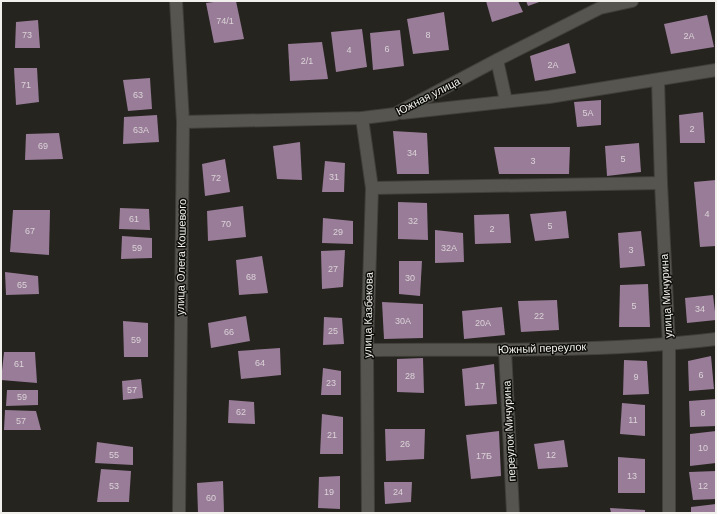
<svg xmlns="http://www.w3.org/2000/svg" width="717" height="514" font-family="Helvetica,sans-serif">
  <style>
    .building { fill: #987c98 }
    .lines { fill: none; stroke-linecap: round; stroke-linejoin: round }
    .minor-casing { stroke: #403f3a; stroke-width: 14 }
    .minor { stroke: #57554f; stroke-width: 12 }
    .labels { text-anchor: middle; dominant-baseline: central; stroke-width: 3; stroke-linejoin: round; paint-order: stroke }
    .number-label { font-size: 9px; fill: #dbd3d7 }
    .street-label { font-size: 11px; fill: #f1f0ec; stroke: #0d0d0a }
  </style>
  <rect width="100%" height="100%" fill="#25241e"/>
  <!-- building -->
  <g class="building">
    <path d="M221,1H236L244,39L214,43L206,3Z"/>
    <path d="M486,1H518L523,12L492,22Z"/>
    <path d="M526,1H542L528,6Z"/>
    <path d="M444,12L449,50L413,54L407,19Z"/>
    <path d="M707,15L714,47L671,54L664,24Z"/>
    <path d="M38,20L40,48H15L16,22Z"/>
    <path d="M362,29L367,67L336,72L331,32Z"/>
    <path d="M400,30L404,66L373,70L370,33Z"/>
    <path d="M322,42L328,79L290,81L288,44Z"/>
    <path d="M569,43L576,73L535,81L530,56Z"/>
    <path d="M14,68H37L39,102L16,105Z"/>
    <path d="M150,78L152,109L128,111L123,80Z"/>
    <path d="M601,100V125L577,127L574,102Z"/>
    <path d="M703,112L705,143H680L679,115Z"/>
    <path d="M157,115L159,142L123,144L124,117Z"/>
    <path d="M393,131L427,133L429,174H397Z"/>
    <path d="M59,133L63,159L25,160L26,134Z"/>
    <path d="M300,142L302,180L277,179L273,146Z"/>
    <path d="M639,143L641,172L607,176L605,146Z"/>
    <path d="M494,147H570L569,174H499Z"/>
    <path d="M225,159L230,192L205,196L202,164Z"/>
    <path d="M325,161L345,163L344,192H322Z"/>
    <path d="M716,180V246L700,247L694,182Z"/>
    <path d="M398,202L427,203L428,240L398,239Z"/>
    <path d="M243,206L246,237L208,241L207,211Z"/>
    <path d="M120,208L149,209L150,230L119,229Z"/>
    <path d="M13,210H50L49,255L10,252Z"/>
    <path d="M566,211L569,238L535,241L530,214Z"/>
    <path d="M509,214L511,243L475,244L474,215Z"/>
    <path d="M323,218L353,221V244L322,243Z"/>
    <path d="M435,230L463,233L464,262L435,263Z"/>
    <path d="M641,231L645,266L620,268L618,233Z"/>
    <path d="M122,236L152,238V258L121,259Z"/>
    <path d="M345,250L343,287L322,289L321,251Z"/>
    <path d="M262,256L268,293L239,295L236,260Z"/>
    <path d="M399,261H422L420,296L399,294Z"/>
    <path d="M5,272L38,276L39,294L6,295Z"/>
    <path d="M648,284L650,327H619L620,285Z"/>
    <path d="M713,295L716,320L687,323L685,298Z"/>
    <path d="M557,300L559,330L521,332L518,301Z"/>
    <path d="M382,302L423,304V338L384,339Z"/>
    <path d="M502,307L505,335L464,339L462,311Z"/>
    <path d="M246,316L250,341L211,348L208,323Z"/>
    <path d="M324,317L342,318L344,344L323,345Z"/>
    <path d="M123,321L148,323V357H124Z"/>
    <path d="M280,348L281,375L241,379L238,351Z"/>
    <path d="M4,352H35L37,383L1,380Z"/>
    <path d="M711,356L714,389L689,391L688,361Z"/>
    <path d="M423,358L424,393L397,392V359Z"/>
    <path d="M624,360L647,361L649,394L623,395Z"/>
    <path d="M494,364L497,404L465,406L462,369Z"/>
    <path d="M323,368L341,371V395H321Z"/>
    <path d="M141,379L143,398L123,400L122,381Z"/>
    <path d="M7,390H38V405L6,406Z"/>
    <path d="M716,399V426L690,427L689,401Z"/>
    <path d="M229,400L254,402L255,424L228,423Z"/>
    <path d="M622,403L645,405V436L620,434Z"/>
    <path d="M5,410L36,411L41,430H4Z"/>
    <path d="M322,414L343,417V454H320Z"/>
    <path d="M385,429H425L424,459L386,461Z"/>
    <path d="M499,431L501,476L471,479L466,435Z"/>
    <path d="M716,431V463L690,466V434Z"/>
    <path d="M564,440L568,467L538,469L534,444Z"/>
    <path d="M97,442L133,447V465L95,463Z"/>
    <path d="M618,457L645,459V493H618Z"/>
    <path d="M101,469L131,471L129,502H97Z"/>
    <path d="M716,471V499L693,500L689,472Z"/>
    <path d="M340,476V509L318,508L319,477Z"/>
    <path d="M223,481L224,513H198L197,483Z"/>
    <path d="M384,482H412L411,502L385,504Z"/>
    <path d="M716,504V513H691V507Z"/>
    <path d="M610,508L645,510V513H611Z"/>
  </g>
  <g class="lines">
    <!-- minor casing -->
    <g class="minor-casing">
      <g id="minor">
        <path d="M176,1L183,122L179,513"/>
        <path d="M497,60L506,101"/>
        <path d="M658,80L661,183L669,345V513"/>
        <path d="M402,113L549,97L716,70"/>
        <path d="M362,118L372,188L367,350L368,513"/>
        <path d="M183,122L362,118L395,114L497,60L600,8L632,1"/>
        <path d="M372,188L661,183"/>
        <path d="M505,349L513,513"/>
        <path d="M367,350C483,349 601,353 716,339"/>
      </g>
    </g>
    <!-- minor -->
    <use href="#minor" class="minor"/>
  </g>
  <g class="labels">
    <!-- number labels -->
    <g class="number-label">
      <text x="225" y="21">74/1</text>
      <text x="27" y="35">73</text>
      <text x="428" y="35">8</text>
      <text x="689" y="36">2А</text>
      <text x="387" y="49">6</text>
      <text x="349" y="50">4</text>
      <text x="307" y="61">2/1</text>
      <text x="553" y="65">2А</text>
      <text x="26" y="85">71</text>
      <text x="138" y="95">63</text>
      <text x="588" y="113">5А</text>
      <text x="692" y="129">2</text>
      <text x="141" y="130">63А</text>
      <text x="43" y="146">69</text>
      <text x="412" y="153">34</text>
      <text x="623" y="159">5</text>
      <text x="533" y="161">3</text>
      <text x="334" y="177">31</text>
      <text x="216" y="178">72</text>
      <text x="707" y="214">4</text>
      <text x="134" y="219">61</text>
      <text x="413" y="221">32</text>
      <text x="226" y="224">70</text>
      <text x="550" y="226">5</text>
      <text x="492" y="229">2</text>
      <text x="30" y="231">67</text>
      <text x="338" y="232">29</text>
      <text x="137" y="248">59</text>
      <text x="449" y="248">32А</text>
      <text x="631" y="250">3</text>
      <text x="333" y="269">27</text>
      <text x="251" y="277">68</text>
      <text x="410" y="278">30</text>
      <text x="22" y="285">65</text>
      <text x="634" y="306">5</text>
      <text x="700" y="309">34</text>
      <text x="539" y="316">22</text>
      <text x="403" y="321">30А</text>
      <text x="483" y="323">20А</text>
      <text x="333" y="331">25</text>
      <text x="229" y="332">66</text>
      <text x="136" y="340">59</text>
      <text x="260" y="363">64</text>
      <text x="19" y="364">61</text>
      <text x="701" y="375">6</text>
      <text x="410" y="376">28</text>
      <text x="636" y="377">9</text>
      <text x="331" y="383">23</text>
      <text x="480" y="386">17</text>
      <text x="132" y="390">57</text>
      <text x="22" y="397">59</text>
      <text x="241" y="412">62</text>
      <text x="703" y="413">8</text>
      <text x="633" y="420">11</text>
      <text x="21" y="421">57</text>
      <text x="332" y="435">21</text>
      <text x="405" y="444">26</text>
      <text x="703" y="448">10</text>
      <text x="114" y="455">55</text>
      <text x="551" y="455">12</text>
      <text x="484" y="456">17Б</text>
      <text x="632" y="476">13</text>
      <text x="114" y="486">53</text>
      <text x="703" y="486">12</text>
      <text x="329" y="492">19</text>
      <text x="398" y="492">24</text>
      <text x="211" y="498">60</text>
    </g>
    <!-- street labels -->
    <g class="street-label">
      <text transform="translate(428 96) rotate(-27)">Южная улица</text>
      <text transform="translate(181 257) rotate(-89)">улица Олега Кошевого</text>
      <text transform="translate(666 296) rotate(-93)">улица Мичурина</text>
      <text transform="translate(368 315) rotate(-89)">улица Казбекова</text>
      <text transform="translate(542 348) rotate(-2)">Южный переулок</text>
      <text transform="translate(509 431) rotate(-93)">переулок Мичурина</text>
    </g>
  </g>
  <!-- border -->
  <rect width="717" height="514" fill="none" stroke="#f1f0ec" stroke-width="4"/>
</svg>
